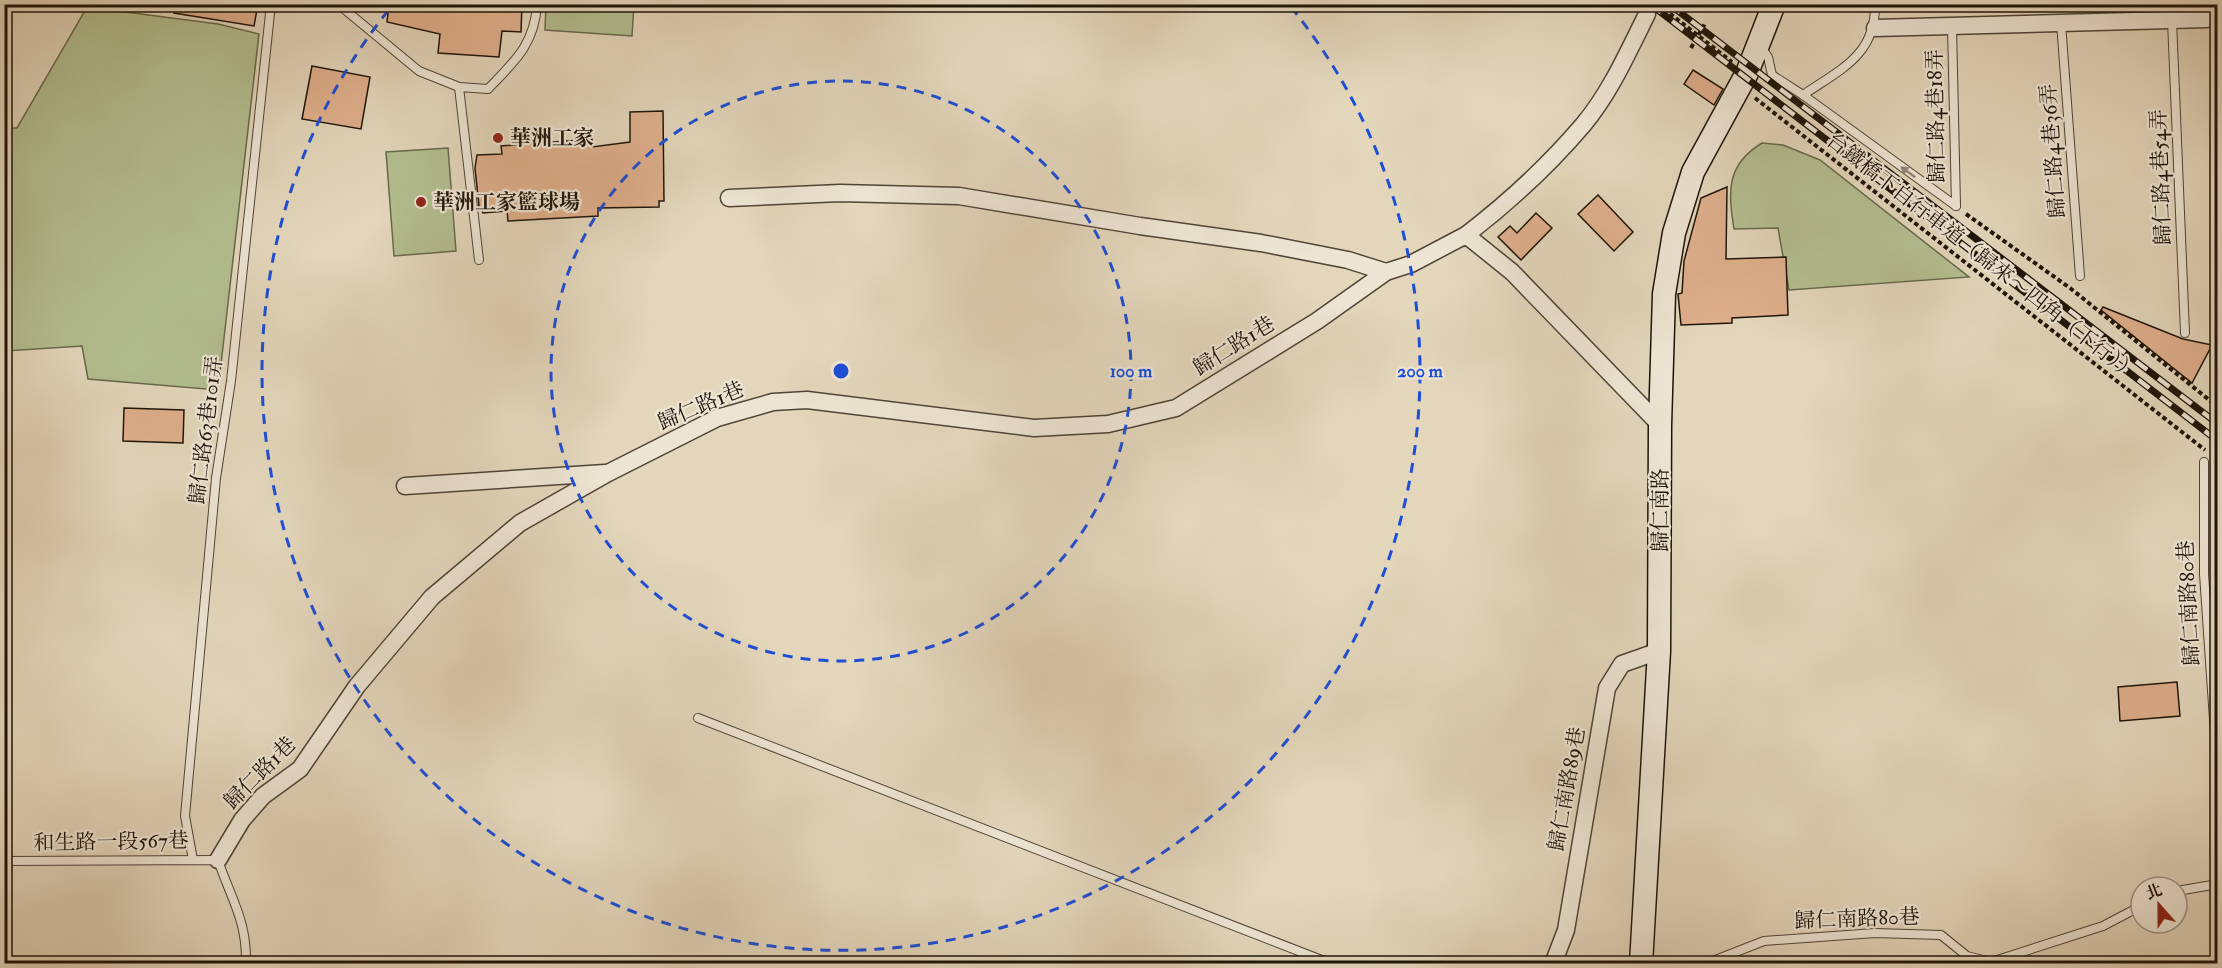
<svg xmlns="http://www.w3.org/2000/svg" width="2222" height="968" font-family="'IM FELL Double Pica','Noto Serif TC',serif">
  <style>
    .green { fill: #b3be90; stroke: #68694c; stroke-width: 1.5 }
    .building { fill: #dfaf8c; stroke: #1e1409; stroke-width: 1.5 }
    .lines { fill: none; stroke-linecap: round; stroke-linejoin: round }
    .lane-casing { stroke: #4f4436; stroke-width: 10 }
    .street-casing { stroke: #4f4436; stroke-width: 19 }
    .secondary-casing { stroke: #1e1409; stroke-width: 25 }
    .path { stroke: #1e1409; stroke-width: 4; stroke-dasharray: 4.5 3; stroke-linecap: butt }
    .lane { stroke: #ede4d3; stroke-width: 8 }
    .street { stroke: #ede4d3; stroke-width: 16 }
    .secondary { stroke: #ede4d3; stroke-width: 22 }
    .rail-casing { stroke: #1e1409; stroke-width: 7 }
    .rail { stroke: #ede4d3; stroke-width: 4.5; stroke-dasharray: 14; stroke-linecap: butt }
    .oneway { fill: #908678 }
    .ring { fill: none; stroke: #1d4ed8; stroke-width: 3; stroke-dasharray: 10 8 }
    .poi-dot { fill: #8f2418; stroke: #ede4d3; stroke-width: 2 }
    .labels { text-anchor: middle; dominant-baseline: central; stroke-width: 4.5; stroke-linejoin: round; paint-order: stroke }
    .street-label { font-size: 21px; fill: #1e1409; stroke: #ede4d3 }
    .poi-label { font-size: 21px; font-weight: bold; fill: #1e1409; stroke: #ede4d3; text-anchor: start }
    .centre { fill: #1d4ed8; stroke: #ede4d3; stroke-width: 3 }
    .ring-label { font-size: 18px; text-anchor: middle; font-weight: bold; fill: #1d4ed8; stroke: #ede4d3; stroke-width: 4.5; stroke-linejoin: round; paint-order: stroke }
  </style>
  <rect width="100%" height="100%" fill="#e3d6bb"/>
  <filter id="stains"><feTurbulence type="fractalNoise" baseFrequency=".00333" numOctaves="4"/><feColorMatrix values="0 0 0 0 .2 0 0 0 0 .09 0 0 0 0 .02 0 0 0 .5 -.17"/></filter>
  <radialGradient id="worn" r=".72"><stop offset=".6" stop-color="#630" stop-opacity="0"/><stop offset="1" stop-color="#630" stop-opacity=".3"/></radialGradient>
  <!-- green -->
  <g class="green">
    <path d="M546,5H634L632,36L545,30Z"/>
    <path d="M87,7L218,24L259,34L218,390L88,379L82,346L5,351V128H17Z"/>
    <path d="M1762,143L1783,145L1820,160L1969,277L1789,290L1778,228L1734,229C1728,191 1726,165 1762,143Z"/>
    <path d="M448,148L456,251L394,256L386,152Z"/>
  </g>
  <!-- building -->
  <g class="building">
    <path d="M174,4H258L254,26L174,13Z"/>
    <path d="M389,4H522L521,32L502,31L499,57L438,53L440,34L387,22Z"/>
    <path d="M312,66L370,77L361,129L302,119Z"/>
    <path d="M1693,70L1723,89L1714,105L1684,84Z"/>
    <path d="M663,111L664,201H659V207L598,208V216L508,221L507,211L483,213L479,206L475,168L477,155L502,154L501,146L592,139V147L630,142V112Z"/>
    <path d="M1727,187L1726,259L1786,257L1788,315L1732,318V323L1681,325L1678,294L1682,293L1684,261L1701,198Z"/>
    <path d="M1598,195L1633,232L1614,251L1578,214Z"/>
    <path d="M1536,213L1552,228L1521,260L1498,237L1510,226L1517,233Z"/>
    <path d="M2103,307L2183,339L2212,345L2192,383L2101,310Z"/>
    <path d="M124,408L184,410L183,443L123,441Z"/>
    <path d="M2177,682L2180,716L2120,721L2118,687Z"/>
  </g>
  <g class="lines">
    <!-- lane casing -->
    <g class="lane-casing">
      <g id="lane">
        <path d="M338,4L419,71L459,87L488,89C514,62 535,44 537,4"/>
        <path d="M2172,20L2185,333"/>
        <path d="M2061,23L2080,276"/>
        <path d="M1952,26L1956,206"/>
        <path d="M1761,47L1768,57L1772,75L1803,95L1956,206"/>
        <path d="M459,87L479,260"/>
        <path d="M1803,95C1841,69 1876,55 1875,4"/>
        <path d="M2204,462V574L2218,778"/>
        <path d="M698,718L1332,964"/>
        <path d="M193,860L185,816L216,478L231,381L271,4"/>
        <path d="M4,861L218,860C231,899 247,920 246,964"/>
        <path d="M2177,891L2218,884"/>
        <path d="M1705,964L1764,941L1875,933L1941,935L1967,956L1991,962L2103,926L2141,906"/>
      </g>
    </g>
    <!-- street casing -->
    <g class="street-casing">
      <g id="street">
        <path d="M1875,28L2207,19L2206,4"/>
        <path d="M729,198L840,193L959,196L1140,226L1261,243L1348,260L1386,272"/>
        <path d="M1466,235C1509,202 1548,166 1583,125C1610,93 1628,52 1647,14"/>
        <path d="M405,486L605,473"/>
        <path d="M218,860L242,820L263,796L300,769L357,686L432,597L520,523L608,473L717,418L773,402L807,400L1034,428L1108,424L1176,408L1317,321L1386,272L1411,264L1466,235L1512,272L1660,425"/>
        <path d="M1553,964L1566,930L1607,688L1622,664L1659,651"/>
      </g>
    </g>
    <!-- secondary casing -->
    <g class="secondary-casing">
      <path id="secondary" d="M1641,964L1659,651L1660,425L1664,294L1674,233L1693,172L1747,73L1774,4"/>
    </g>
    <!-- path -->
    <g class="path">
      <path d="M1664,9L1732,62"/>
      <path d="M1691,48L1706,22"/>
      <path d="M1755,98L2205,450"/>
      <path d="M1966,214L2070,288L2218,407"/>
    </g>
    <!-- lane -->
    <use href="#lane" class="lane"/>
    <!-- street -->
    <use href="#street" class="street"/>
    <!-- secondary -->
    <use href="#secondary" class="secondary"/>
    <!-- rail casing -->
    <g class="rail-casing">
      <g id="rail">
        <path d="M1650,4L2218,441"/>
        <path d="M1669,4L2218,424"/>
      </g>
    </g>
    <!-- rail -->
    <use href="#rail" class="rail"/>
  </g>
  <!-- one-way arrows -->
  <defs><path id="oneway-solid" d="M-6-.8H1V-3.2L6.5 0L1 3.2V.8H-6Z" transform="scale(1.5)"/></defs>
  <use class="oneway" href="#oneway-solid" transform="translate(1908 172) rotate(-144)"/>
  <!-- distance rings -->
  <g class="ring">
    <circle cx="841" cy="371" r="290"/>
    <path d="M1291 7A579 579 0 1 1 391 7"/>
  </g>
  <!-- markers -->
  <g class="poi-dot">
    <circle cx="498" cy="138" r="6"/>
    <circle cx="421" cy="202" r="6"/>
  </g>
  <g class="labels">
    <!-- street labels -->
    <g class="street-label">
      <text transform="translate(1936 116) rotate(-91)">歸仁路4巷18弄</text>
      <text transform="translate(2053 151) rotate(-94)">歸仁路4巷36弄</text>
      <text transform="translate(2161 177) rotate(-92)">歸仁路4巷54弄</text>
      <text transform="translate(1982 257) rotate(38)">台鐵橋下自行車道（歸來～四角（下行））</text>
      <text transform="translate(1234 346) rotate(-32)">歸仁路1巷</text>
      <text transform="translate(701 406) rotate(-23)">歸仁路1巷</text>
      <text transform="translate(206 430) rotate(-83)">歸仁路63巷101弄</text>
      <text transform="translate(1660 510) rotate(-90)">歸仁南路</text>
      <text transform="translate(2189 603) rotate(-93)">歸仁南路80巷</text>
      <text transform="translate(260 773) rotate(-45)">歸仁路1巷</text>
      <text transform="translate(1567 789) rotate(-80)">歸仁南路89巷</text>
      <text transform="translate(111 842) rotate(-1)">和生路一段567巷</text>
      <text transform="translate(1857 919) rotate(-2)">歸仁南路80巷</text>
    </g>
    <!-- poi labels -->
    <g class="poi-label">
      <text x="510" y="138">華洲工家</text>
      <text x="433" y="202">華洲工家籃球場</text>
    </g>
  </g>
  <circle cx="841" cy="371" r="9" class="centre"/>
  <g class="ring-label">
    <text x="1131" y="377">100 m</text>
    <text x="1420" y="377">200 m</text>
  </g>
  <!-- margin -->
  <rect width="2222" height="968" fill="none" stroke="#e3d6bb" stroke-width="24"/>
  <rect x="6" y="6" width="2210" height="956" fill="none" stroke="#1e1409" stroke-width="3"/>
  <rect x="12" y="12" width="2198" height="944" fill="none" stroke="#1e1409" stroke-width="1.5"/>
  <!-- north arrow -->
  <g transform="translate(2159 905) rotate(339)"><circle r="28" fill="#ede4d3" stroke="#9a9182" stroke-width="1.5"/>
  <path d="M0-4.5L10 22L0 15L-10 22Z" fill="#8f2418"/>
  <text y="-9" font-size="16" font-weight="bold" text-anchor="middle" fill="#1e1409">北</text>
  </g>
  <rect width="100%" height="100%" filter="url(#stains)"/>
  <rect width="100%" height="100%" fill="url(#worn)"/>
</svg>
